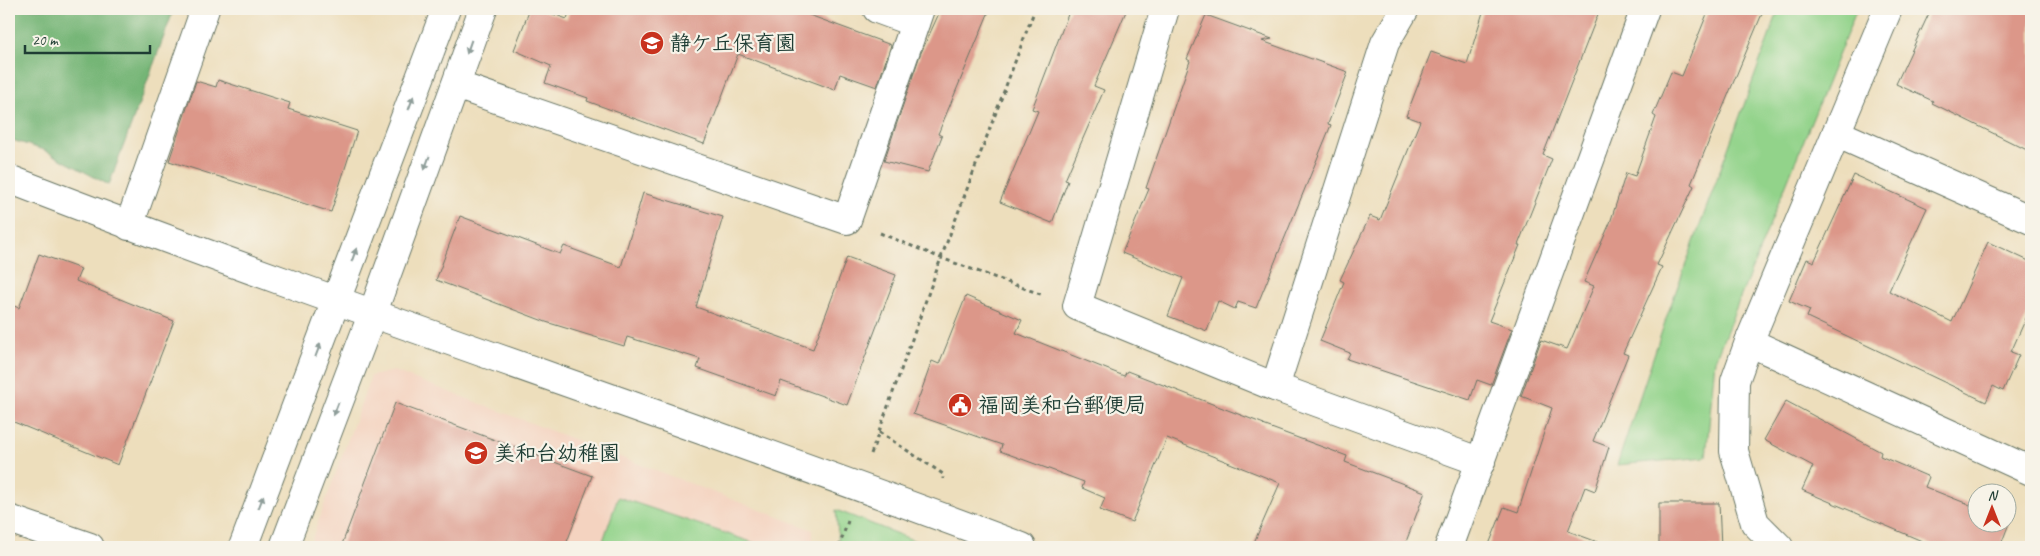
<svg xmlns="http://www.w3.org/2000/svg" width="2040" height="556" font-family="Caveat,'Klee One',sans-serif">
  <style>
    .built { fill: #f4d3c0 }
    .green { fill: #92d38a; stroke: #58885f }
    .forest { fill: #75b576; stroke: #4a7955 }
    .building { fill: #dc9789 }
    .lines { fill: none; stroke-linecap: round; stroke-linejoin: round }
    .minor-casing { stroke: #677564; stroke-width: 30 }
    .tertiary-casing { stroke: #677564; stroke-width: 30 }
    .path { stroke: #677564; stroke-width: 3; stroke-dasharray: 4 4; stroke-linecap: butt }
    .minor { stroke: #fff; stroke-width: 28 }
    .tertiary { stroke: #fff; stroke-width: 28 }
    .oneway { fill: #8f9e9a }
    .labels { text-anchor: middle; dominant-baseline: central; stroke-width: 4.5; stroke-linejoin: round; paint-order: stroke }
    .poi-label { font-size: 21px; font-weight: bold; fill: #1f3d34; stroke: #f7f3e8; text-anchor: start }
  </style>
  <rect width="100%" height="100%" fill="#f7f3e8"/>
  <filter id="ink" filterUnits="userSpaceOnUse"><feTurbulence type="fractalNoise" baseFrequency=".02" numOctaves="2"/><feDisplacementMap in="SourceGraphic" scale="10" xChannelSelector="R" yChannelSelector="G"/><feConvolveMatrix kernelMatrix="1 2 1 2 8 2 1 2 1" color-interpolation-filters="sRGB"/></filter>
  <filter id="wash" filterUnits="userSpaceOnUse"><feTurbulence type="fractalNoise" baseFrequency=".0096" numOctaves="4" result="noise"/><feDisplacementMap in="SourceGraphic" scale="20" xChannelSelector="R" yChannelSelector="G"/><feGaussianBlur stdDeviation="1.12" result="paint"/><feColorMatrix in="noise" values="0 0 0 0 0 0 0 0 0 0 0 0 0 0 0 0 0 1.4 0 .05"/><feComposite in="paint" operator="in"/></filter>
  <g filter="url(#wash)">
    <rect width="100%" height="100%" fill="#eddebc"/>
    <!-- built -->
    <path class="built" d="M394,371L813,530V547H309L371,376Z"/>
    <!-- green -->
    <g class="green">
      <path d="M1779,9H1857L1715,360L1706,457L1617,465L1668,313Z"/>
      <path d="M618,497L766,547H601Z"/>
      <path d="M836,510L931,547H839Z"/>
    </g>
    <!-- forest -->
    <path class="forest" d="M9,9H174L109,185L44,150L9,139Z"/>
    <g id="blocks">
      <!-- building -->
      <g class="building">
        <path d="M530,9H539L567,19L570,9H793L891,45L877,87L840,74L835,90L738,54L704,144L587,101L588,98L545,83L551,66L514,50Z"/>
        <path d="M941,9H990L938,134L942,136L928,172L884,161L920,55Z"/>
        <path d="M1070,9H1127L1094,86L1104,90L1065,180L1068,181L1052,223L1000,202L1038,111L1032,109Z"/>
        <path d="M1484,9H1600L1543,155L1552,159L1518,245H1520L1489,321L1512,329L1491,385L1477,380L1470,400L1347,359L1350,353L1320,341L1344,282L1340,280L1370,216L1380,220L1420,121L1406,116L1431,52L1467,64Z"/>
        <path d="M1709,9H1764L1691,184L1694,186L1657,265L1662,267L1623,353L1628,355L1593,441L1609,447L1595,491L1585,487L1568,531L1603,544L1602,547H1488L1504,507L1518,512L1552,408L1521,396L1541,340L1567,349L1594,286L1584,282L1610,223L1626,173L1635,176L1656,117L1653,115L1671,72L1682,76Z"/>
        <path d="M1931,9H2031V152L1932,103L1933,101L1896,84Z"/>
        <path d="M1206,15L1272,39L1262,41L1348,72L1328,124L1331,125L1256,308L1238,302L1235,309L1218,301L1207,331L1168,316L1183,278L1122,253L1149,189L1146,188L1190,61L1187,59Z"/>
        <path d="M218,80L290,103L288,109L357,131L331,212L169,161L196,81L216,87Z"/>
        <path d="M1854,175L1927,208L1889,291L1952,322L1988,242L2031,262V307L2011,352L2019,355L2003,391L1993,386L1986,402L1807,317L1810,310L1789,301L1807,259L1814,262Z"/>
        <path d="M643,193L723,217L696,307L813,349L847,257L896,275L847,405L781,381L776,396L697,368L700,359L627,337L624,346L546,322L436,280L460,216L560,254L564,246L621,267Z"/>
        <path d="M39,254L81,269L76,281L174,321L118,465L9,420V304L19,308Z"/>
        <path d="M966,296L1022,320L1016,333L1124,376L1127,371L1264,424L1263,425L1347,456L1345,462L1425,492L1404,547H1252L1280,483L1167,438L1132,522L1100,510L1105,498L1082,488L1084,482L1000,451L1002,445L913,414L932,361L939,364Z"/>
        <path d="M1786,401L1881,452L1880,456L1929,477L1925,487L1978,508V524H2008V520L2010,521L2000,547H1936L1802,490L1813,466L1764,440Z"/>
        <path d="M395,403L592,476L565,547H341Z"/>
        <path d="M1659,503H1719L1721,547H1659Z"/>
      </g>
    </g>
  </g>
  <g filter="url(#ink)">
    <use href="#blocks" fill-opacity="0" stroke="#677564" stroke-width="1"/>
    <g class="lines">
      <!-- minor casing -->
      <g class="minor-casing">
        <g id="minor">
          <path d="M877,9L915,23"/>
          <path d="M1165,9L1077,306L1275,387L1481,462"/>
          <path d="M456,85L847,220L920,9"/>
          <path d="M1836,133L2031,220"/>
          <path d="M129,226L205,9"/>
          <path d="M372,315L483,9"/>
          <path d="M1749,342L2031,471"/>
          <path d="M1275,387L1385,43L1405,9"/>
          <path d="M9,519L90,547"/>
          <path d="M243,547L446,9"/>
          <path d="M1449,547L1645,9"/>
          <path d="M1779,547L1755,523L1734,451L1735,381L1749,342L1888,9"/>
        </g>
      </g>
      <!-- tertiary casing -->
      <g class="tertiary-casing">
        <g id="tertiary">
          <path d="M9,179C344,309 686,420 1022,547"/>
          <path d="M284,547L372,315"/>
        </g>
      </g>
      <!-- path -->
      <g class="path">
        <path d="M880,233L941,258L1043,295"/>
        <path d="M879,432L943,474V479"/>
        <path d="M871,454L941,258L1035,9"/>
        <path d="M839,547L848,521"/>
      </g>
      <!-- minor -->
      <use href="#minor" class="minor"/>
      <!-- tertiary -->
      <use href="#tertiary" class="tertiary"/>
    </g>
    <!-- one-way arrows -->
    <defs><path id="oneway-solid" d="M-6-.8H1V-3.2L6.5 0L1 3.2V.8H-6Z" transform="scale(1.25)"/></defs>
    <g class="oneway">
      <use href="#oneway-solid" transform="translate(469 47) rotate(109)"/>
      <use href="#oneway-solid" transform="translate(411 103) rotate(-70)"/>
      <use href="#oneway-solid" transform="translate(427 163) rotate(110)"/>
      <use href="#oneway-solid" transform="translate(354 255) rotate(-70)"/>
      <use href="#oneway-solid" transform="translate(318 350) rotate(-69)"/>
      <use href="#oneway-solid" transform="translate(336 409) rotate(111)"/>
      <use href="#oneway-solid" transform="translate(261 502) rotate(-69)"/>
    </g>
  </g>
  <!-- icons -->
  <defs>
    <g id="school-disc" transform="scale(1.25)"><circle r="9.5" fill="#c8321e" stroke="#f7f3e8"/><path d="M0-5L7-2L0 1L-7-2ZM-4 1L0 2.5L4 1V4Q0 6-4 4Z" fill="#fff"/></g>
    <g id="civic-disc" transform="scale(1.25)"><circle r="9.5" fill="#c8321e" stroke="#f7f3e8"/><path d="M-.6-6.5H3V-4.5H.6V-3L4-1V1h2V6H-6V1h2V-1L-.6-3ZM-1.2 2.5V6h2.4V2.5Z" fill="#fff"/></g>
  </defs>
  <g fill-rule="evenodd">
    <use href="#school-disc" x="652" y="43"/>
    <use href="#civic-disc" x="960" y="405"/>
    <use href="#school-disc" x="476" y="453"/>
  </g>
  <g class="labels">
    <!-- poi labels -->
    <g class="poi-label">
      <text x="670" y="43">静ケ丘保育園</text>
      <text x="978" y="405">福岡美和台郵便局</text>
      <text x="494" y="453">美和台幼稚園</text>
    </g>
  </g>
  <!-- margin -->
  <rect width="2040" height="556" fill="none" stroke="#f7f3e8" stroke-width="30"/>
  <!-- north arrow -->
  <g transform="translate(1992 508)"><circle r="24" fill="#f7f3e8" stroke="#a1aaa0"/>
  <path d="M0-4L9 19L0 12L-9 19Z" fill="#c8321e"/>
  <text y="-8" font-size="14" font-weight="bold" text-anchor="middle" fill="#1f3d34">N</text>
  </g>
  <!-- scale -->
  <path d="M25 45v8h125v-8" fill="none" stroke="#1f3d34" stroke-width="2.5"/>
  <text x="32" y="45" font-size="15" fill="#1f3d34" stroke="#f7f3e8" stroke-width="4" paint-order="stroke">20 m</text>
</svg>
